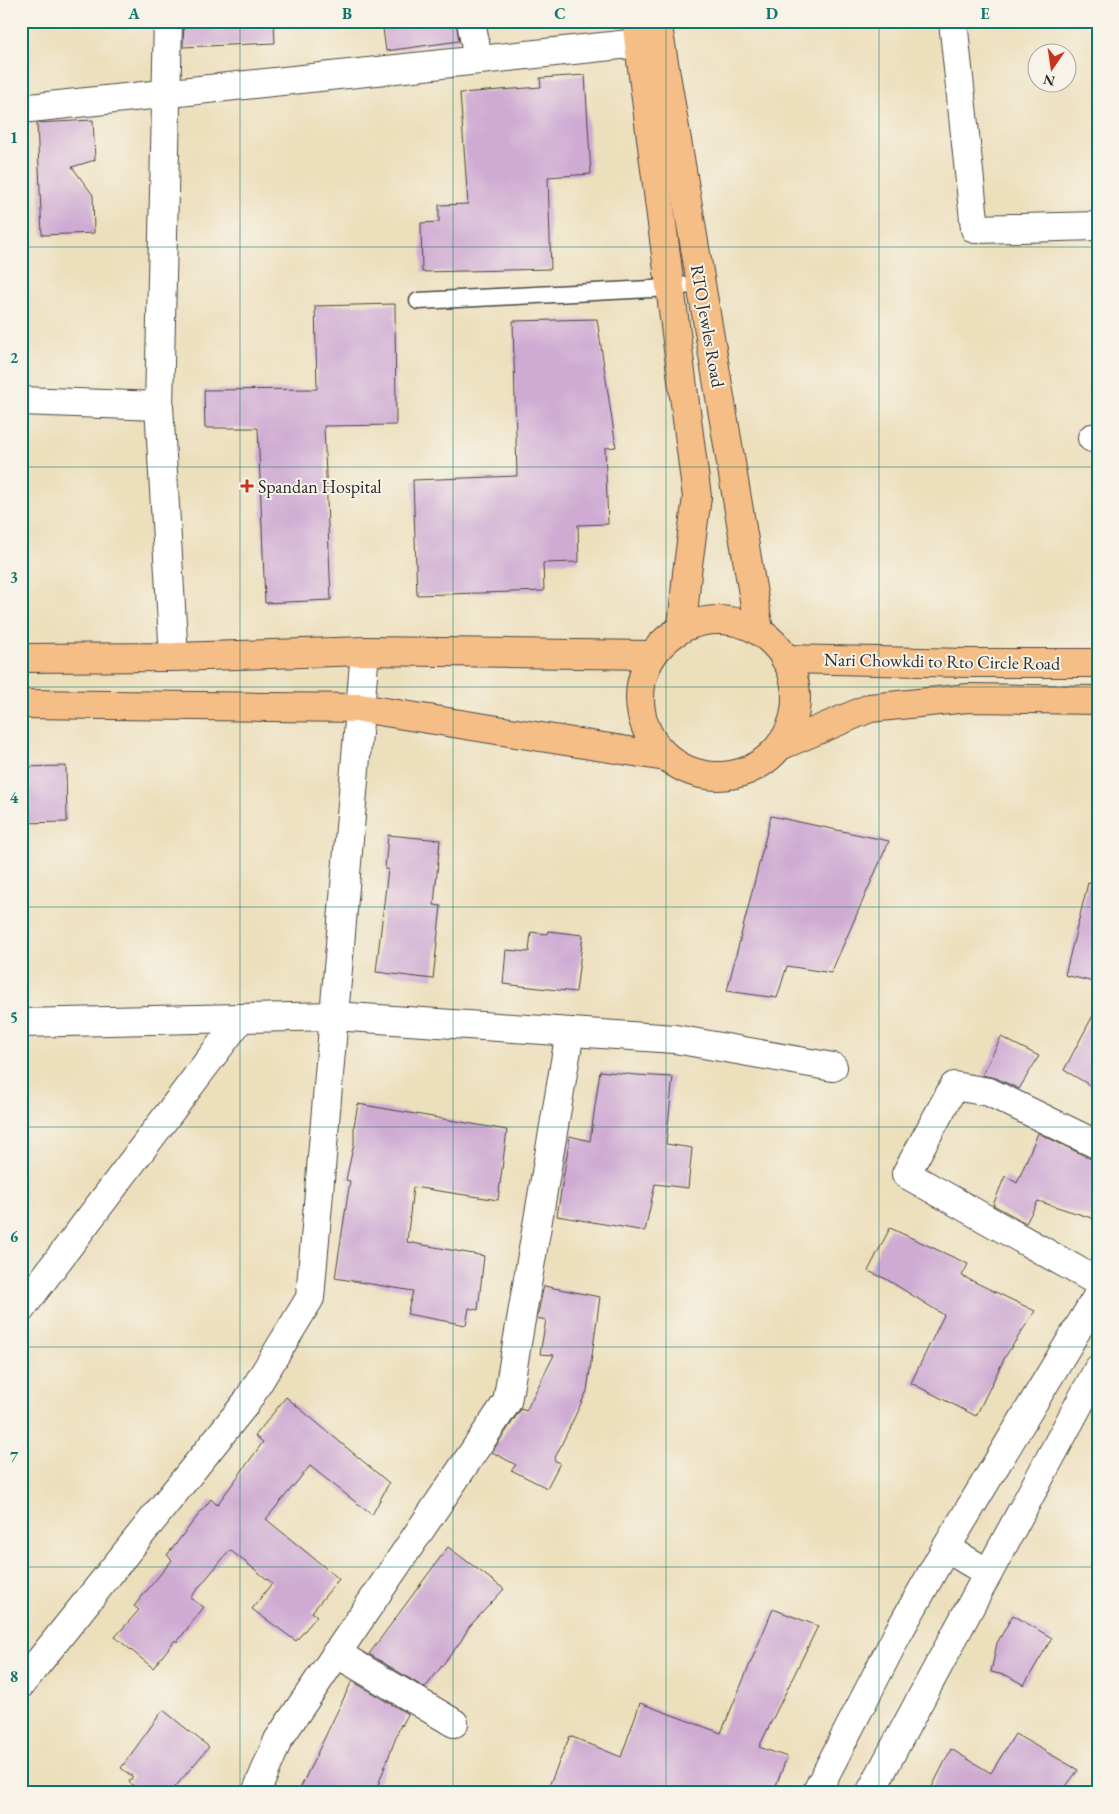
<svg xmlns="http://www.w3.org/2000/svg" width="1119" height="1814" font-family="'EB Garamond',serif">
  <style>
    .building { fill: #cfaad3 }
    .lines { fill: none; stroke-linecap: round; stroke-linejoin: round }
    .service-casing { stroke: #484641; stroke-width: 19 }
    .minor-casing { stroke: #484641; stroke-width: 30 }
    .tertiary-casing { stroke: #484641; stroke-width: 30 }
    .primary-casing { stroke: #484641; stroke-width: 30 }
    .trunk-casing { stroke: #484641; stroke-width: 30 }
    .service { stroke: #fff; stroke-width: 16 }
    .minor { stroke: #fff; stroke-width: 28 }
    .tertiary { stroke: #fff; stroke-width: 28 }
    .primary { stroke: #f6be87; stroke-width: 28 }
    .trunk { stroke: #f6be87; stroke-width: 28 }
    .grid { fill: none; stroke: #0f766e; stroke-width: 1; stroke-opacity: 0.55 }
    .poi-dot { fill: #c8321e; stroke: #f7f3e8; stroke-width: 2 }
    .labels { text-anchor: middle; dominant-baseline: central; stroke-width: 4; stroke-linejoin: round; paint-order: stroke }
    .street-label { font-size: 18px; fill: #2b2b2b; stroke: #f7f3e8 }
    .poi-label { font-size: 18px; fill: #2b2b2b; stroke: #f7f3e8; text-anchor: start }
    .neatline { fill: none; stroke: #0f766e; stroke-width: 2 }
    .grid-label { font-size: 16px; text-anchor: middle; font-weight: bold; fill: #0f766e }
  </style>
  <rect width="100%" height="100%" fill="#f7f3e8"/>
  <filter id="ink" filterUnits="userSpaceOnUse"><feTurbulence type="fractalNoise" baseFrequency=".02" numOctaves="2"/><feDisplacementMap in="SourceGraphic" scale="10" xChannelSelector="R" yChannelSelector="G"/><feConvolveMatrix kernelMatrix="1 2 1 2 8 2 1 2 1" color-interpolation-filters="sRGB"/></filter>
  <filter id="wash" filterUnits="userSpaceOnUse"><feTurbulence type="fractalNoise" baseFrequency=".0096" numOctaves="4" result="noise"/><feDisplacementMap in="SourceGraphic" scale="20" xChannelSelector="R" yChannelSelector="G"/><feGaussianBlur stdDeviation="1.12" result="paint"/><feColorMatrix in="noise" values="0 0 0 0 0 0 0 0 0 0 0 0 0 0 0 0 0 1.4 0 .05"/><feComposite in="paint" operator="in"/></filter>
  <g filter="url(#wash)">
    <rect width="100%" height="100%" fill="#ecdfbc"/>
    <g id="blocks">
      <!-- building -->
      <g class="building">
        <path d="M184,21H274L275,43L183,47Z"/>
        <path d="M382,21H456L459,41L386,51Z"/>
        <path d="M585,75L591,174L548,177L551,269L422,272L421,223L439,222V205L468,204L460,93L541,87L540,78Z"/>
        <path d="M93,120L95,160L72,167L93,195L94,233L42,235L37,123Z"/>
        <path d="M395,304L396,425L324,426L331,600L265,603L258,428H205L204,390L317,389L315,306Z"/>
        <path d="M597,319L616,447L605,448L608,524L578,525L579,562L543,563L544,591L417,595L413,480L517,476L513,321Z"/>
        <path d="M66,766L67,822L21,823V767Z"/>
        <path d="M771,816L889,841L831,973L787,966L777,998L727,991Z"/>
        <path d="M388,835L440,840L434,905L441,906L433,979L376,972L388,869H385Z"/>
        <path d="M1088,883L1098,884V983L1065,975Z"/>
        <path d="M548,931L583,935L576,992L503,984L506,950L529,952L531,932L547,934Z"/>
        <path d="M1098,1006V1090L1064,1070Z"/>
        <path d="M1001,1037L1039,1056L1019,1089L996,1078L982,1075Z"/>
        <path d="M600,1071L636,1075L673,1077L666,1144L692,1148L688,1188L655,1184L645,1231L557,1216L570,1136L590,1141Z"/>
        <path d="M358,1104L507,1130L498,1200L413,1187L407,1242L484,1256L478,1310L469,1308L466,1325L407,1314L413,1291L335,1278L350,1181L346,1180L354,1143V1126Z"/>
        <path d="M1038,1133L1091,1159L1098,1160V1220L1038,1201L1026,1223L993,1205L1005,1176L1017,1183Z"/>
        <path d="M890,1228L968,1264L962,1276L1035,1311L1005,1357L976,1416L911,1383L944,1315L886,1279L868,1271Z"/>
        <path d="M544,1286L600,1297L587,1391L554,1460L560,1463L547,1488L511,1470L516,1465L492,1452L521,1409L526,1411L554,1355L540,1354L546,1320L537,1318Z"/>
        <path d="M286,1397L389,1483L372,1515L310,1466L266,1519L339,1579L312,1612L317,1616L296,1641L252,1609L272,1583L230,1550L190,1598L204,1607L177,1642L175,1640L153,1668L115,1637L139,1610L134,1606L172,1560L167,1555L211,1499L217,1505L263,1442L255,1436Z"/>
        <path d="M448,1547L504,1589L469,1627L461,1641L425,1688L369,1654Z"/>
        <path d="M773,1609L818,1626L759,1747L787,1757L773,1793H546L570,1736L621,1757L640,1703L721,1733Z"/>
        <path d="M1013,1615L1052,1638L1024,1685L1008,1676L991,1672L997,1643Z"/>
        <path d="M352,1681L408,1714L402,1726L401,1724L375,1793H298Z"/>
        <path d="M163,1710L209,1747L170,1793H142L129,1782L133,1777L121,1768Z"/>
        <path d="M1015,1734L1078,1770L1061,1793H929L951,1749L991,1773Z"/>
      </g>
    </g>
  </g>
  <g filter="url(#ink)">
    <use href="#blocks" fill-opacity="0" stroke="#484641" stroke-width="1"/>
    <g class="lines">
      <!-- service casing -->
      <g class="service-casing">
        <path id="service" d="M418,301L670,288L701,283"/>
      </g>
      <!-- minor casing -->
      <g class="minor-casing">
        <g id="minor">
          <path d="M168,21L159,406L174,657"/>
          <path d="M471,21L478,60"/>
          <path d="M953,21L975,229L1098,226"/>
          <path d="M21,109L639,43"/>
          <path d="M21,401L159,406"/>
          <path d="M1092,438L1098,437"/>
          <path d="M21,1023L334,1016L675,1039L833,1067"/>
          <path d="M1098,1145L989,1092L954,1086L906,1174L1098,1282"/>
          <path d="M21,1309L241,1018"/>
          <path d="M336,1653L454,1723"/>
          <path d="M21,1684L246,1403L310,1298L365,651"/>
          <path d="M256,1793L278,1740L507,1402L570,1032"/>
        </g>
      </g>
      <!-- tertiary casing -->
      <g class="tertiary-casing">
        <g id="tertiary">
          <path d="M946,1548L988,1573"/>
          <path d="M816,1793L898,1633L946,1548L1098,1295"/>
          <path d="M870,1793L1098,1369"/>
        </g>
      </g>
      <!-- primary casing -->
      <g class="primary-casing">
        <g id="primary">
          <path d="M21,658L174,657L365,651L652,655"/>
          <path d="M21,704L360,708L666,757"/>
        </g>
      </g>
      <!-- trunk casing -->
      <g class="trunk-casing">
        <g id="trunk">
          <path d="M636,21L697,497L687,573L682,627"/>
          <path d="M657,21L759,630"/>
          <circle cx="718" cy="698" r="78"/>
          <path d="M785,659L968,663H1098"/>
          <path d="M780,746L870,708L968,698L1098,700"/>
        </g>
      </g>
      <!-- service -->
      <use href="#service" class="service"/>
      <!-- minor -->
      <use href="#minor" class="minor"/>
      <!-- tertiary -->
      <use href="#tertiary" class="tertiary"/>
      <!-- primary -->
      <use href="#primary" class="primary"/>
      <!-- trunk -->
      <use href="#trunk" class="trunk"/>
    </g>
  </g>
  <!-- grid -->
  <path class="grid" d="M240,21V1793M453,21V1793M666,21V1793M879,21V1793M21,247H1098M21,467H1098M21,687H1098M21,907H1098M21,1127H1098M21,1347H1098M21,1567H1098"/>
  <!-- markers -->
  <path class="poi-dot" d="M244.5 478.5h5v5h5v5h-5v5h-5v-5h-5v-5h5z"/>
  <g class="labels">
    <!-- street labels -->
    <g class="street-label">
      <text transform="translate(708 326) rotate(80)">RTO Jewles Road</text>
      <text transform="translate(942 661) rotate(1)">Nari Chowkdi to Rto Circle Road</text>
    </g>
    <!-- poi labels -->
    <g class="poi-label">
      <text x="258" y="486">Spandan Hospital</text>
    </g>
  </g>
  <!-- margin -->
  <rect width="1119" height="1814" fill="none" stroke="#f7f3e8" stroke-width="55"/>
  <!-- north arrow -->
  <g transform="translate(1052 68) rotate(193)"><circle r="24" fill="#f7f3e8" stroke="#a5a39c"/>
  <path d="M0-4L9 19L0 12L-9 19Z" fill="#c8321e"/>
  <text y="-8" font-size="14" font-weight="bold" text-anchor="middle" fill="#2b2b2b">N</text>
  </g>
  <rect x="28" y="28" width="1064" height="1758" class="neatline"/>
  <g class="grid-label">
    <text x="134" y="19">A</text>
    <text x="347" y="19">B</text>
    <text x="560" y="19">C</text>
    <text x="772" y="19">D</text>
    <text x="985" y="19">E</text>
    <text x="14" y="143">1</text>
    <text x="14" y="363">2</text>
    <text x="14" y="583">3</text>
    <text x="14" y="803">4</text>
    <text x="14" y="1023">5</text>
    <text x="14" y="1242">6</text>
    <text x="14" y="1462">7</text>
    <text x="14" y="1682">8</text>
  </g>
</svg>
